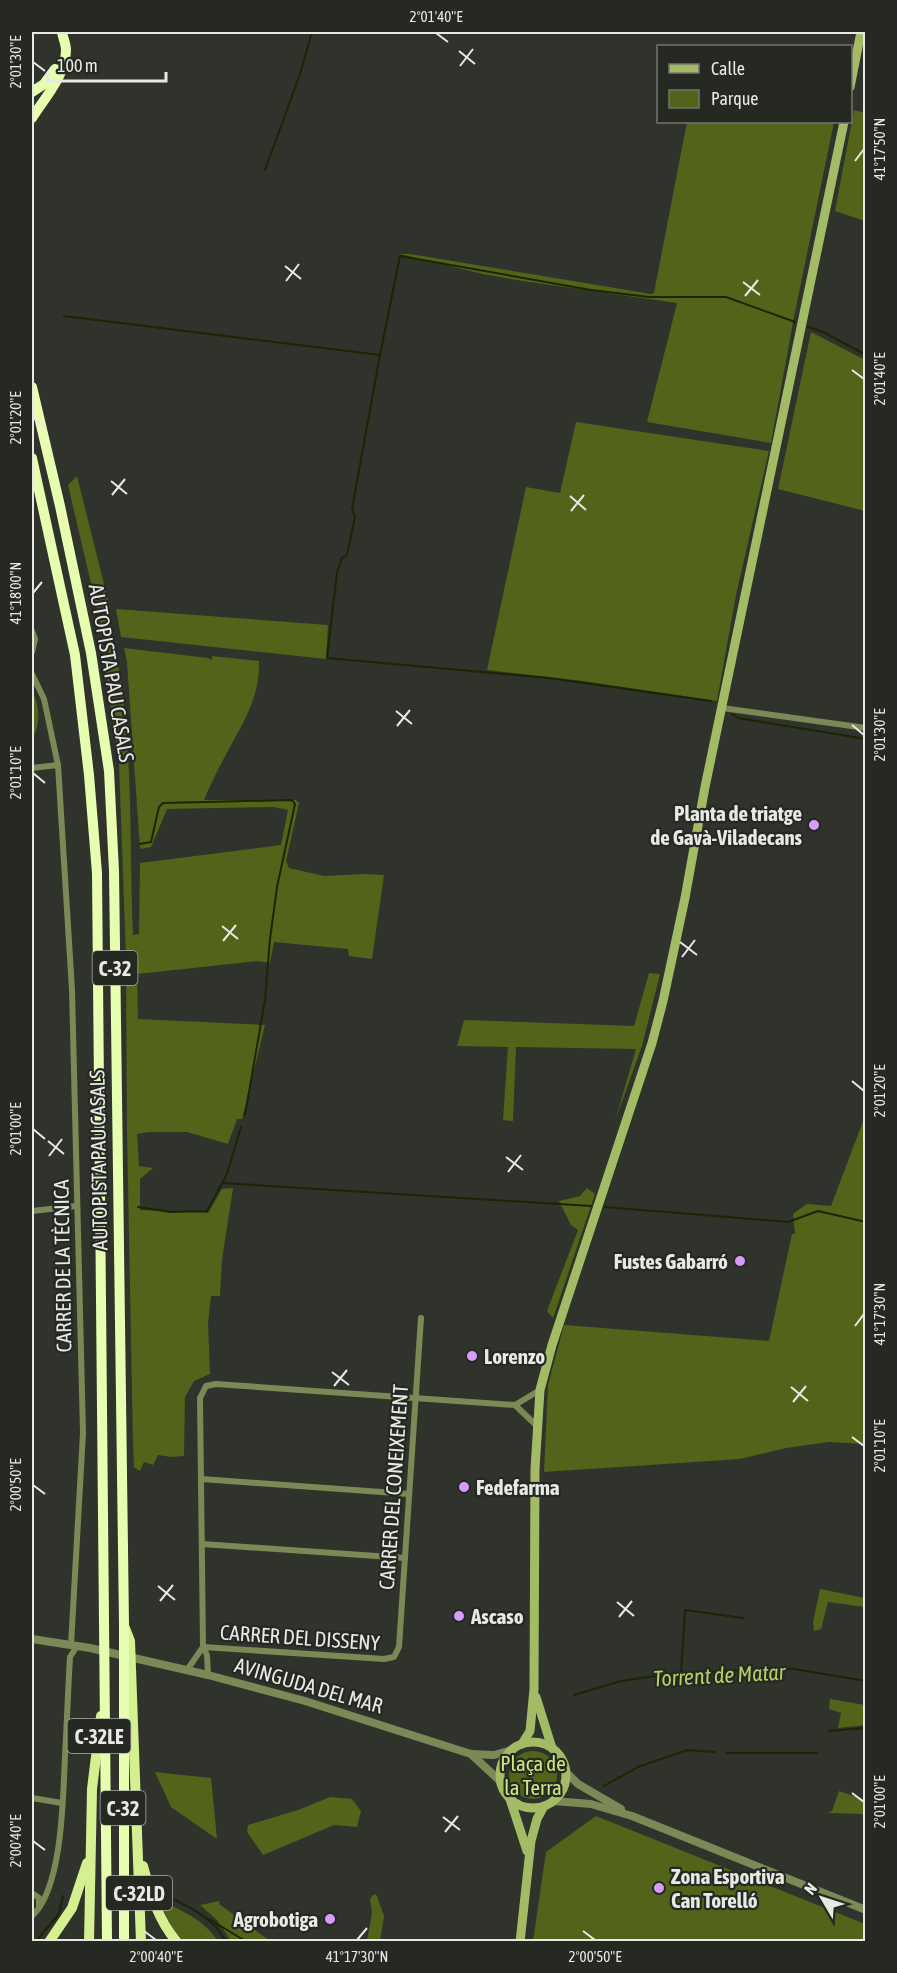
<svg xmlns="http://www.w3.org/2000/svg" width="897" height="1973" font-family="'Asap Condensed',sans-serif">
  <style>
    .green { fill: #526419 }
    .lines { fill: none; stroke-linecap: round; stroke-linejoin: round }
    .stream { stroke: #1c2500; stroke-width: 2 }
    .minor { stroke: #7a8955; stroke-width: 6 }
    .tertiary { stroke: #7a8955; stroke-width: 8 }
    .secondary { stroke: #a4bb66; stroke-width: 9 }
    .trunk { stroke: #d5f091; stroke-width: 10 }
    .motorway { stroke: #e7feb1; stroke-width: 10 }
    .ticks { fill: none; stroke: #e7e9e5; stroke-width: 2 }
    .poi-dot { fill: #d79bf9; stroke: #262822; stroke-width: 2 }
    .labels { text-anchor: middle; dominant-baseline: central; stroke-width: 4.5; stroke-linejoin: round; paint-order: stroke }
    .shield { fill: #262822; stroke: #adafaa; stroke-width: 1.5 }
    .shield-label { font-size: 20px; font-weight: bold; fill: #e7e9e5 }
    .street-label { font-size: 21px; fill: #e7e9e5; stroke: #262822 }
    .poi-label { font-size: 21px; font-weight: bold; fill: #e7e9e5; stroke: #262822; text-anchor: start }
    .park-label { font-size: 21px; fill: #ccea7e; stroke: #262822 }
    .water-label { font-size: 22px; font-style: italic; fill: #b4d065; stroke: #262822 }
    .neatline { fill: none; stroke: #e7e9e5; stroke-width: 2 }
    .ticks-label { font-size: 15px; text-anchor: middle; fill: #e7e9e5 }
  </style>
  <rect width="100%" height="100%" fill="#30322c"/>
  <!-- green -->
  <g class="green">
    <path d="M854,110L865,113V221L835,211Z"/>
    <path d="M687,122H834L794,317L771,443L647,422L677,303L523,281L483,274L400,254H410L651,294L654,293Z"/>
    <path d="M811,332L865,360V511L778,489Z"/>
    <path d="M576,422L769,451L736,595L717,701L583,681L487,670L526,487L560,493Z"/>
    <path d="M77,476L110,608L111,630L103,635L68,485Z"/>
    <path d="M116,609L328,625L326,659L121,637Z"/>
    <path d="M102,645L115,648C134,742 129,839 133,935L139,934L140,863L281,845L288,810L274,807L167,809L151,847L140,849L127,662L124,648L208,658L212,660V656L259,661C260,696 245,719 229,749C220,765 211,783 204,800H296L299,803L286,861L289,868L324,876L365,874L384,875L372,959L349,956L348,949L274,942L270,963L258,961L137,974L138,1019L265,1025L242,1119H237L228,1144L187,1132H149L137,1134L139,1166L153,1168L140,1179V1210L208,1213L222,1189L233,1188L222,1260L220,1296H211L208,1323L210,1374L194,1381L185,1397L184,1456L171,1457L158,1455L153,1465L144,1462L140,1471L134,1467L133,1445L127,1131L126,958L119,763Z"/>
    <path d="M32,691C40,706 41,724 32,739Z"/>
    <path d="M649,973L660,974L642,1046L615,1121L636,1049L516,1047L513,1121L503,1120L508,1047L457,1046L464,1020L634,1026Z"/>
    <path d="M865,1116V1444L829,1442L786,1448L740,1459L544,1472L548,1385L564,1325L769,1341L792,1234H795L793,1214L807,1204L831,1206Z"/>
    <path d="M587,1188L595,1194L553,1318L547,1311L578,1230L571,1225L559,1201L580,1196Z"/>
    <path d="M820,1589L865,1598V1607L828,1602L821,1629L814,1631L813,1622Z"/>
    <path d="M830,1699L865,1705V1725L838,1728L841,1713L829,1709Z"/>
    <circle cx="533" cy="1775" r="24"/>
    <path d="M155,1772L211,1778L217,1839L171,1807Z"/>
    <path d="M839,1791L865,1800V1814L828,1813L832,1811Z"/>
    <path d="M330,1797L352,1799L361,1811L357,1827L334,1825L263,1855L247,1832L248,1825L298,1810Z"/>
    <path d="M596,1816L865,1924V1941H533L546,1852Z"/>
    <path d="M374,1894L377,1896L384,1916L380,1941H367L372,1913L370,1899Z"/>
    <path d="M157,1899C183,1912 200,1916 218,1941H184L174,1930Z"/>
    <path d="M220,1901L219,1904L270,1941H231L217,1920L200,1905Z"/>
  </g>
  <g class="lines">
    <!-- stream -->
    <g class="stream">
      <path d="M265,170L300,74L312,32"/>
      <path d="M64,316L380,355L352,509L355,517L347,555L342,558L337,572L327,658L549,678L711,701"/>
      <path d="M808,327L823,332L866,355"/>
      <path d="M380,355L400,256L591,290L649,297H726L795,322"/>
      <path d="M732,714L738,718L866,739"/>
      <path d="M140,844L151,842L159,807L163,803L292,800L295,804L277,887L270,939L265,1000L245,1115"/>
      <path d="M222,1183L591,1206"/>
      <path d="M138,1207L171,1212L207,1211L227,1174L241,1127"/>
      <path d="M605,1207L788,1222L818,1211L866,1222"/>
      <path d="M681,1674L685,1610L743,1618"/>
      <path d="M574,1695L621,1681L663,1675L772,1668L794,1669L866,1681"/>
      <path d="M829,1731L866,1728"/>
      <path d="M726,1753H817"/>
      <path d="M604,1786L638,1767L687,1750L715,1752"/>
      <path d="M161,1894C185,1904 214,1917 226,1942"/>
      <path d="M209,1919L247,1942"/>
      <path d="M35,1942L59,1914L63,1896"/>
    </g>
    <!-- minor -->
    <g class="minor">
      <path d="M32,631L35,639"/>
      <path d="M32,652L35,639"/>
      <path d="M32,674L44,699L58,765L72,990L83,1433L71,1645"/>
      <path d="M722,708L866,728"/>
      <path d="M32,768L58,765"/>
      <path d="M32,1211L76,1206"/>
      <path d="M515,1405L537,1426"/>
      <path d="M201,1479L409,1494"/>
      <path d="M202,1544L405,1558"/>
      <path d="M203,1647L384,1659L394,1657L399,1647L421,1318"/>
      <path d="M187,1670L203,1647"/>
      <path d="M208,1675L207,1655L203,1647L200,1398L206,1386L216,1384L515,1405L540,1390"/>
      <path d="M32,1798L62,1803"/>
      <path d="M32,1893L39,1898V1907"/>
      <path d="M32,1916C63,1888 63,1795 65,1755C67,1722 68,1690 70,1657L77,1646"/>
    </g>
    <!-- tertiary -->
    <g class="tertiary">
      <path d="M32,1639L90,1648L208,1675L305,1701L471,1754L494,1755L512,1750"/>
      <path d="M471,1754L500,1781"/>
      <path d="M565,1771L578,1784L621,1809"/>
      <path d="M553,1801L591,1804L632,1816L866,1910"/>
    </g>
    <!-- secondary -->
    <g class="secondary">
      <path d="M850,87L861,32"/>
      <path d="M536,1697L552,1748"/>
      <circle cx="533" cy="1775" r="33"/>
      <path d="M522,1744L530,1731L534,1689L535,1469L540,1390L552,1345L652,1043L663,1001L685,898L705,787L844,122"/>
      <path d="M510,1799L527,1851"/>
      <path d="M520,1942L531,1841L537,1819L544,1806"/>
    </g>
    <!-- trunk -->
    <g class="trunk">
      <path d="M125,1628L130,1641L141,1942"/>
      <path d="M143,1866C150,1893 158,1920 177,1942"/>
      <path d="M49,1942L72,1908L87,1863"/>
      <path d="M89,1942L92,1789L101,1716"/>
    </g>
    <!-- motorway -->
    <g class="motorway">
      <path d="M32,92L44,84L55,69"/>
      <path d="M32,118C44,99 66,75 66,50C66,44 63,38 62,32"/>
      <path d="M32,387L60,506L91,653L109,771L114,871L124,1624V1942"/>
      <path d="M32,458L75,655L89,775L97,873L107,1942"/>
    </g>
  </g>
  <!-- ticks -->
  <path class="ticks" d="M436,33L448,42M459,51L475,64M33,62L45,71M460,66L473,49M855,161L864,149M285,266L301,279M286,281L299,264M743,282L760,295M745,296L758,280M852,370L864,379M33,418L45,427M111,481L127,494M112,495L125,479M570,496L586,510M571,511L584,495M33,593L42,582M396,711L412,724M852,725L864,735M397,726L410,710M33,773L45,783M222,926L238,939M223,941L236,925M680,942L697,955M682,957L695,940M852,1081L864,1091M33,1129L45,1139M48,1141L64,1154M49,1156L62,1139M506,1157L523,1170M508,1172L521,1155M855,1326L864,1314M332,1372L349,1385M334,1386L347,1370M791,1387L808,1401M793,1402L806,1386M852,1437L864,1446M33,1485L45,1494M158,1586L175,1600M160,1601L173,1585M617,1602L634,1616M619,1617L632,1601M852,1793L864,1802M443,1817L460,1830M445,1832L458,1816M33,1841L45,1850M144,1931L156,1940M583,1931L595,1940M357,1940L367,1928"/>
  <!-- markers -->
  <g class="poi-dot">
    <circle cx="814" cy="825" r="6"/>
    <circle cx="740" cy="1261" r="6"/>
    <circle cx="472" cy="1356" r="6"/>
    <circle cx="464" cy="1487" r="6"/>
    <circle cx="459" cy="1616" r="6"/>
    <circle cx="659" cy="1888" r="6"/>
    <circle cx="330" cy="1919" r="6"/>
  </g>
  <g class="labels">
    <!-- shield labels -->
    <g class="shield">
      <rect x="92.5" y="951" width="45" height="34" rx="4.5"/>
      <rect x="67.5" y="1719" width="63" height="34" rx="4.5"/>
      <rect x="100.5" y="1791" width="45" height="34" rx="4.5"/>
      <rect x="106" y="1876" width="66" height="34" rx="4.5"/>
    </g>
    <g class="shield-label">
      <text x="115" y="968">C-32</text>
      <text x="99" y="1736">C-32LE</text>
      <text x="123" y="1808">C-32</text>
      <text x="139" y="1893">C-32LD</text>
    </g>
    <!-- street labels -->
    <g class="street-label">
      <text transform="translate(112 673) rotate(80)">AUTOPISTA PAU CASALS</text>
      <text transform="translate(98 1160) rotate(-91)">AUTOPISTA PAU CASALS</text>
      <text transform="translate(62 1266) rotate(-91)">CARRER DE LA TÈCNICA</text>
      <text transform="translate(393 1487) rotate(-86)">CARRER DEL CONEIXEMENT</text>
      <text transform="translate(300 1637) rotate(4)">CARRER DEL DISSENY</text>
      <text transform="translate(309 1685) rotate(16)">AVINGUDA DEL MAR</text>
    </g>
    <!-- poi labels -->
    <g class="poi-label">
      <text x="802" y="813" text-anchor="end">Planta de triatge<tspan x="802" dy="24">de Gavà-Viladecans</tspan></text>
      <text x="728" y="1261" text-anchor="end">Fustes Gabarró</text>
      <text x="484" y="1356">Lorenzo</text>
      <text x="476" y="1487">Fedefarma</text>
      <text x="471" y="1616">Ascaso</text>
      <text x="671" y="1876">Zona Esportiva<tspan x="671" dy="24">Can Torelló</tspan></text>
      <text x="318" y="1919" text-anchor="end">Agrobotiga</text>
    </g>
    <!-- park labels -->
    <g class="park-label">
      <text x="533" y="1763">Plaça de<tspan x="533" dy="24">la Terra</tspan></text>
    </g>
    <!-- water labels -->
    <g class="water-label">
      <text transform="translate(719 1675) rotate(-3)">Torrent de Matar</text>
    </g>
  </g>
  <!-- border -->
  <rect width="897" height="1973" fill="none" stroke="#262822" stroke-width="66"/>
  <!-- legend -->
  <rect x="657" y="45" width="195" height="78" fill="#262822" stroke="#737570" stroke-width="1.5"/>
  <rect x="669" y="64" width="30" height="9" fill="#a4bb66" stroke="#737570" stroke-width="1.5"/>
  <text x="711" y="75" font-size="18" fill="#e7e9e5">Calle</text>
  <rect x="669" y="90" width="30" height="18" fill="#526419" stroke="#737570" stroke-width="1.5"/>
  <text x="711" y="105" font-size="18" fill="#e7e9e5">Parque</text>
  <!-- north arrow -->
  <g transform="translate(822 1898) rotate(309)" stroke="#262822" stroke-width="4.5" paint-order="stroke">
  <path d="M0-4.5L10 22L0 15L-10 22Z" fill="#e7e9e5"/>
  <text y="-9" font-size="16" font-weight="bold" text-anchor="middle" fill="#e7e9e5">N</text>
  </g>
  <!-- scale -->
  <path d="M48 72v9h118v-9" fill="none" stroke="#e7e9e5" stroke-width="3"/>
  <text x="57" y="72" font-size="18" fill="#e7e9e5" stroke="#262822" stroke-width="4.5" paint-order="stroke">100 m</text>
  <rect x="33" y="33" width="831" height="1907" class="neatline"/>
  <g class="ticks-label">
    <text x="436" y="22">2°01'40"E</text>
    <text transform="translate(16 62) rotate(-90)" y="5">2°01'30"E</text>
    <text transform="translate(880 149) rotate(-90)" y="5">41°17'50"N</text>
    <text transform="translate(880 379) rotate(-90)" y="5">2°01'40"E</text>
    <text transform="translate(16 418) rotate(-90)" y="5">2°01'20"E</text>
    <text transform="translate(16 593) rotate(-90)" y="5">41°18'00"N</text>
    <text transform="translate(880 735) rotate(-90)" y="5">2°01'30"E</text>
    <text transform="translate(16 773) rotate(-90)" y="5">2°01'10"E</text>
    <text transform="translate(880 1091) rotate(-90)" y="5">2°01'20"E</text>
    <text transform="translate(16 1129) rotate(-90)" y="5">2°01'00"E</text>
    <text transform="translate(880 1314) rotate(-90)" y="5">41°17'30"N</text>
    <text transform="translate(880 1446) rotate(-90)" y="5">2°01'10"E</text>
    <text transform="translate(16 1485) rotate(-90)" y="5">2°00'50"E</text>
    <text transform="translate(880 1802) rotate(-90)" y="5">2°01'00"E</text>
    <text transform="translate(16 1841) rotate(-90)" y="5">2°00'40"E</text>
    <text x="156" y="1962">2°00'40"E</text>
    <text x="357" y="1962">41°17'30"N</text>
    <text x="595" y="1962">2°00'50"E</text>
  </g>
</svg>
